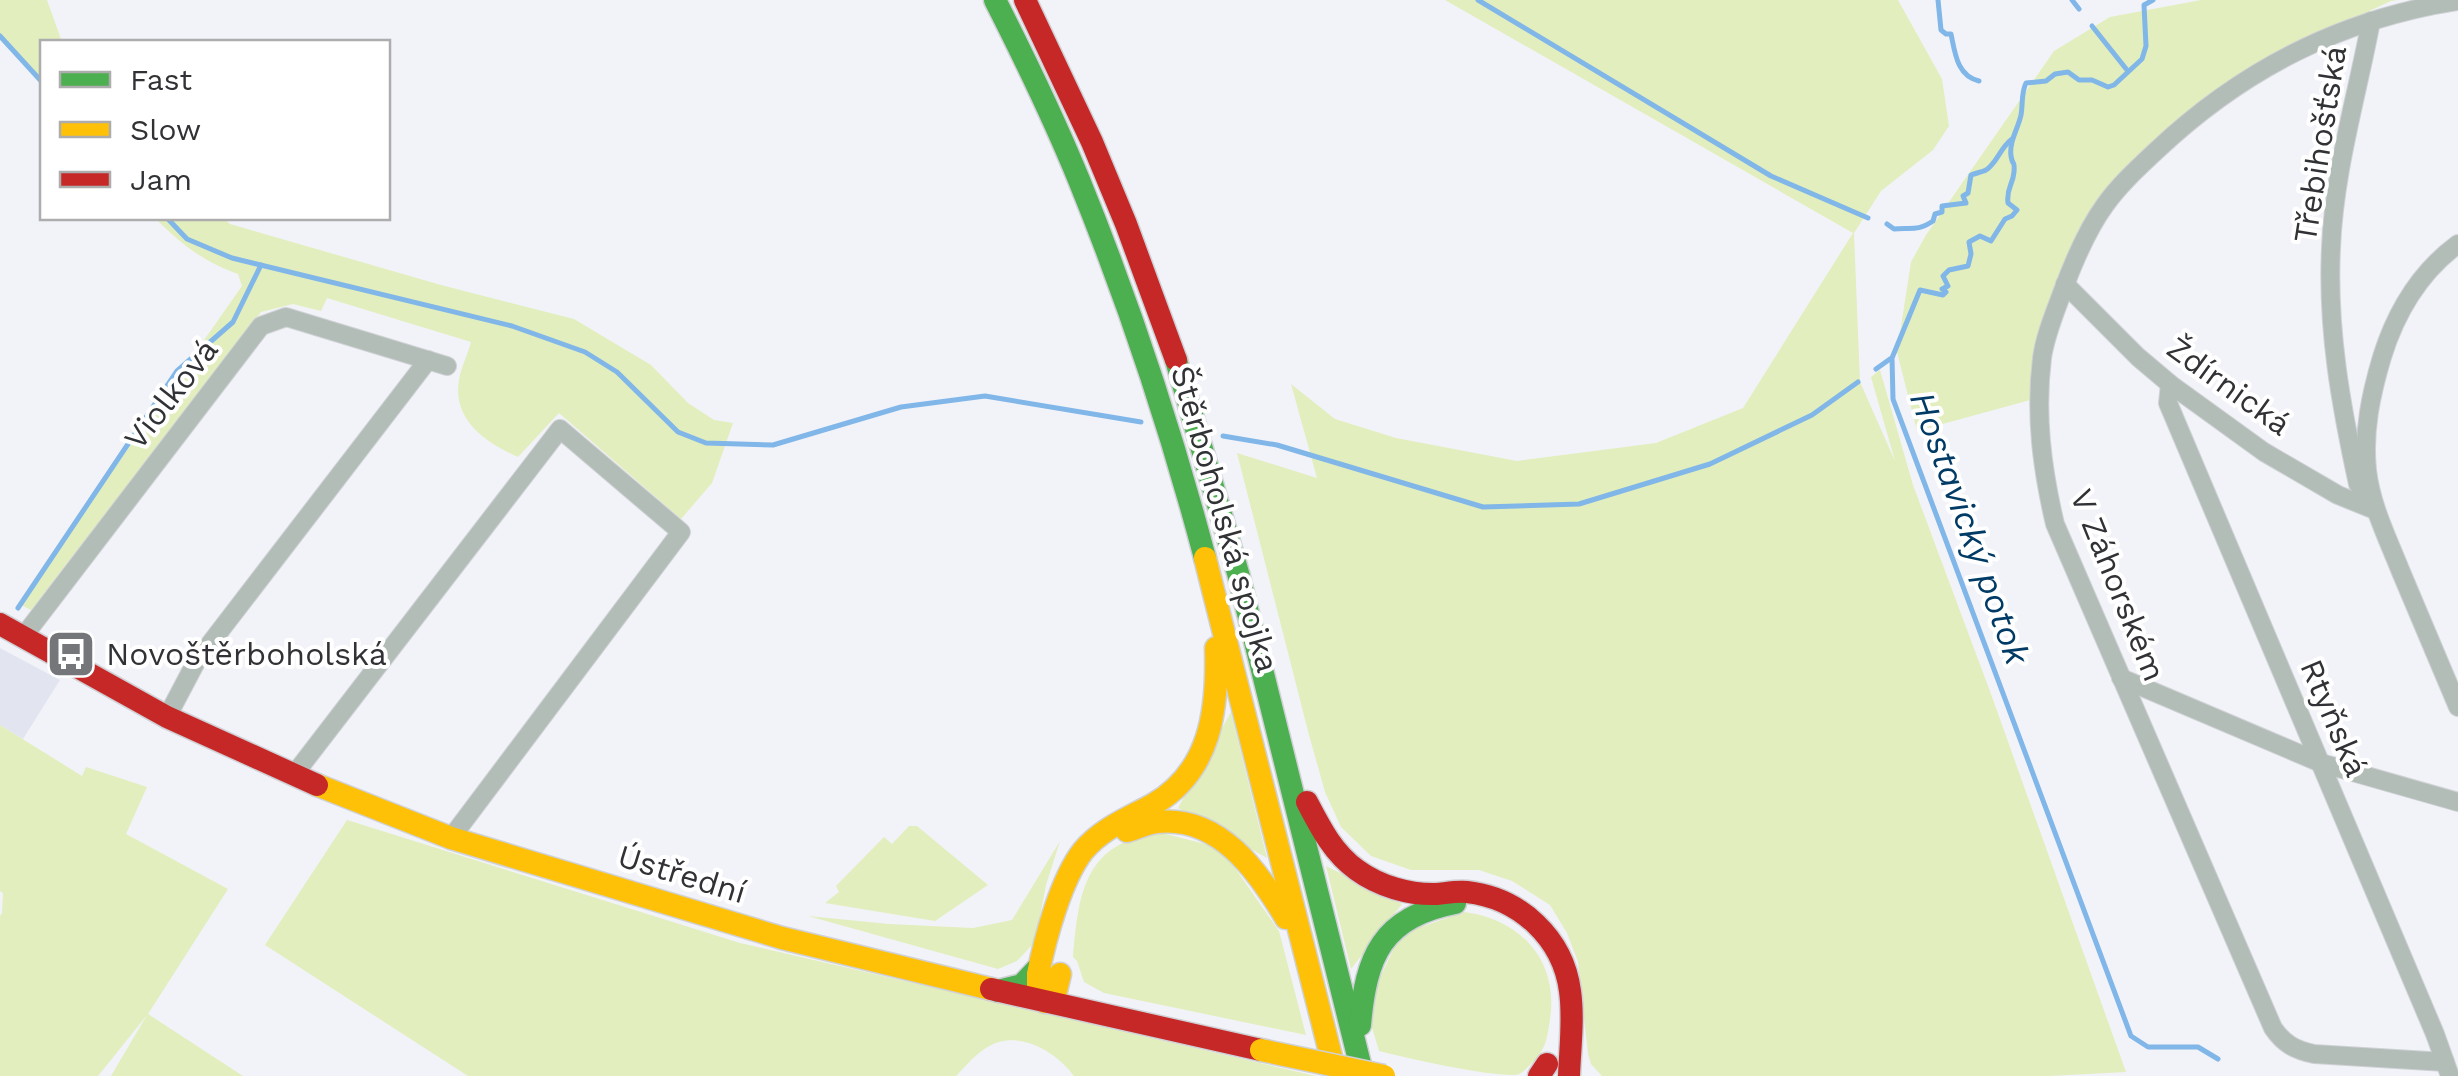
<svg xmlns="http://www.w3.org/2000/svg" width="2458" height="1076" font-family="'Work Sans',sans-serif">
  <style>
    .built { fill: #e2e5f0 }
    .green { fill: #e2eebd }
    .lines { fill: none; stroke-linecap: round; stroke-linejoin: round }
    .stream { stroke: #81b6e8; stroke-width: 5 }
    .street-casing { stroke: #d0d1d5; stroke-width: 20 }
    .fast-casing { stroke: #d0d1d5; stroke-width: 25 }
    .slow-casing { stroke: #d0d1d5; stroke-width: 25 }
    .jam-casing { stroke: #d0d1d5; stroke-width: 25 }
    .street { stroke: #b1bdb6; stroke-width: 18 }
    .fast { stroke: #4caf50; stroke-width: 22 }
    .slow { stroke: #ffc107; stroke-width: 22 }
    .jam { stroke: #c62828; stroke-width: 22 }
    .slow-bridge-casing { stroke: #d0d1d5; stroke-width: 25; stroke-linecap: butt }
    .slow-bridge { stroke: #ffc107; stroke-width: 22 }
    .labels { text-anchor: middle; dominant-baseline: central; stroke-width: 8; stroke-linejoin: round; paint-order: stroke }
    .street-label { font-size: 32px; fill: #313235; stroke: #fff }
    .poi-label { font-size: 32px; fill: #313235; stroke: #fff; text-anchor: start }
    .water-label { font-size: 35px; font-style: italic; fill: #003b66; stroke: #fff }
  </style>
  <rect width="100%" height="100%" fill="#f2f3f9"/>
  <!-- built -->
  <path class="built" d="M0,648L60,680L23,739L0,725Z"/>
  <!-- green -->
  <g class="green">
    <path d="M0,0H47L62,42H42V83L0,40Z"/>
    <path d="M1445,0H1898L1942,79L1949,126L1933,150L1881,191L1854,233L1860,382L1895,461L1871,377L1880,370L1913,485L1991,694L2126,1072L2049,1076H1602L1591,1064L1588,1054L1578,962L1567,933L1550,905L1512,881L1479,870H1411L1371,856L1341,827L1325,792L1309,735L1237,453L1317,478L1291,384L1335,419L1396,438L1517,461L1656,443L1743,408L1853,233Z"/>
    <path d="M2201,0H2398L2391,1L2285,50L2115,184L2060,281L2038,398L1917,431L1897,352L1911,262L1926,235L2054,51L2110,17Z"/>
    <path d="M155,218H223L230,224L441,285L574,319L651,365L688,403L714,420L733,423L712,483L681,519L559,413L518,457C486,443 452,420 459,380C461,367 468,354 471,342L327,298L321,311L293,304L261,312L31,610L19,604L242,286L238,274C202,261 181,244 155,218Z"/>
    <path d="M1231,712L1267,858L1178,808Z"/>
    <path d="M0,725L82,776L86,767L147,787L126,834L228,889L148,1014L243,1076H111L147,1015L98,1076H0V916L2,913L3,893L0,891Z"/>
    <path d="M347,820L740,943L1316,1076H1074C1059,1055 1027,1034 999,1042C981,1047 968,1064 956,1076H468L265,945Z"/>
    <path d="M909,826H917L988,885L935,921L825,903L839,892L836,886L884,837L892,844Z"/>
    <path d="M1154,831L1221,848L1279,931L1306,1035L1104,993L1084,982L1077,961L1073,957C1077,916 1079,863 1123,843C1133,838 1144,835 1154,831Z"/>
    <path d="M1060,841L1046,885L1035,942L1017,961L998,969L808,916L889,924L973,928L1012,920Z"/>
    <path d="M1326,866L1402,904L1351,969Z"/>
    <path d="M1464,912C1520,919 1559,960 1550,1019C1547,1038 1547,1046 1534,1061C1528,1066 1524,1073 1516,1075C1487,1076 1410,1059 1379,1051L1371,1024L1369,1000L1401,934Z"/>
  </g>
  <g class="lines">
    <!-- stream -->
    <g class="stream">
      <path d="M1478,0L1771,176L1868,218"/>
      <path d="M1938,0L1941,30L1946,34H1951C1955,53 1957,76 1979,81"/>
      <path d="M2072,0L2079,9"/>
      <path d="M2153,0L2144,5L2146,46L2142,59L2114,85L2108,87L2092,80H2079L2068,72L2055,74L2046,81L2026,83C2021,93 2023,104 2021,115C2018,129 2009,141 2011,156C2013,168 2015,159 2014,172C2013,185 2006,188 2008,203L2017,210L2012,216L2005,219L1991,241L1980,236L1969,242L1971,254L1968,266L1949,270L1943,276L1948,286L1942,289L1946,292L1943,295L1920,290L1892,358L1893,399L2131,1036L2148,1047H2198L2218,1059"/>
      <path d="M2092,26L2127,70"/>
      <path d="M0,36L42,82"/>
      <path d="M167,218L187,239L232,258L512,326L585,352L617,372L678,432L706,443L773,445L901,407L985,396L1141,422"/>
      <path d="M1887,224L1894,229C1910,227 1917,232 1933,221L1935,214L1942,212V206L1966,203L1963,196L1968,193L1971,175C1976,173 1982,172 1986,170C1997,163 2000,148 2012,139"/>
      <path d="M1876,369L1890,359"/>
      <path d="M1223,436L1277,445L1483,507L1579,504L1710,464L1812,415L1858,382"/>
      <path d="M18,608L177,371L233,322L261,265"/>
    </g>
    <!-- street casing -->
    <g class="street-casing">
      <g id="street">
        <path d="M2458,244C2420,272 2396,312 2382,357C2371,394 2363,431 2367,470C2371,506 2388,539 2401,572C2420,617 2439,662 2458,707"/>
        <path d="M2065,284L2138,357L2170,384L2264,452L2338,495L2375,510"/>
        <path d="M2170,384L2168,403L2435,1034L2450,1076"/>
        <path d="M2364,493L2358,484C2341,406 2327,329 2331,248C2334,171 2357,96 2371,21"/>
        <path d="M23,637L261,326L286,317L447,366"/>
        <path d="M2121,678L2321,763L2458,802"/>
        <path d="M167,717L196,662L428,360"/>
        <path d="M293,776L560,429L681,532L451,838"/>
        <path d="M2445,1062L2314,1054C2295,1050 2284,1044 2273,1028L2055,524C2042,469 2035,415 2042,358C2045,336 2054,315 2062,293C2073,263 2086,231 2105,205C2119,185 2139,167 2157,150C2243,69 2341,19 2458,1"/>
      </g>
    </g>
    <!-- fast casing -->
    <g class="fast-casing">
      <g id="fast">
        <path d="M995,0C1025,59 1054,119 1079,180C1129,303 1171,430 1205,558"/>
        <path d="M1176,360L1238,573L1363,1076"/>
        <path d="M998,991L1022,985L1039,967"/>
        <path d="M1360,1025C1366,956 1382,917 1455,903"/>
      </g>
    </g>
    <!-- slow casing -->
    <g class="slow-casing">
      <g id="slow">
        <path d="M1205,558L1336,1076"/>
        <path d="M317,785L451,838L782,938L991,989"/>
        <path d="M1127,831C1137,828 1147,823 1157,822C1219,815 1258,871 1286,918"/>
        <path d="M1060,974L1055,995L1045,1002L1038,989V974C1045,939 1061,879 1083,851C1102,828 1129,818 1154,804C1211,771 1218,709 1216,648"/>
      </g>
    </g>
    <!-- jam casing -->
    <g class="jam-casing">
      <g id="jam">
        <path d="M1025,0L1092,142L1126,224L1176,360"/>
        <path d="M0,624L167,717L317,785"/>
        <path d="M1307,802C1320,827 1333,853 1357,870C1379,886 1409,895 1437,894C1447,893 1457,891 1467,892C1520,898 1563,938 1570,991C1574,1019 1570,1048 1569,1076"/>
        <path d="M991,989L1261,1050"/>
        <path d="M1539,1076L1547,1064"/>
      </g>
    </g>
    <!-- street -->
    <use href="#street" class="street"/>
    <!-- fast -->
    <use href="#fast" class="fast"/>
    <!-- slow -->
    <use href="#slow" class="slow"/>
    <!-- jam -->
    <use href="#jam" class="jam"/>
    <!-- slow-bridge casing -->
    <g class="slow-bridge-casing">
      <path id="slow-bridge" d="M1261,1050L1384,1076"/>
    </g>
    <!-- slow-bridge -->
    <use href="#slow-bridge" class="slow-bridge"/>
  </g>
  <!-- icons -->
  <defs>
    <g id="bus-square" transform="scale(2.5)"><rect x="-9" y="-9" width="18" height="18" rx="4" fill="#75767a" stroke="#fff"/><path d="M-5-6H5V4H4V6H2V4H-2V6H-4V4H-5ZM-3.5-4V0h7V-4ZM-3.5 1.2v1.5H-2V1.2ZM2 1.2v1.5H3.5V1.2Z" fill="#fff"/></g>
  </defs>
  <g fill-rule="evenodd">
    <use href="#bus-square" x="71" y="654"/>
  </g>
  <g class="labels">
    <!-- street labels -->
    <g class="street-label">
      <text transform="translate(2320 144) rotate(-81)">Třebihošťská</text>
      <text transform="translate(2229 386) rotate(36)">Ždírnická</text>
      <text transform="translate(171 394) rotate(-52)">Violková</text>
      <text transform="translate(1225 519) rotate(74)">Štěrboholská spojka</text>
      <text transform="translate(2118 585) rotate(68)">V Záhorském</text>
      <text transform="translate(2334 718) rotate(67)">Rtyňská</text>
      <text transform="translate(682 874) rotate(17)">Ústřední</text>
    </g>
    <!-- poi labels -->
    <g class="poi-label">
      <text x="106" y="654">Novoštěrboholská</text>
    </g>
    <!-- water labels -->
    <g class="water-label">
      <text transform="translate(1970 528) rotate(70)">Hostavický potok</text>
    </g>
  </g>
  <!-- legend -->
  <rect x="40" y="40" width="350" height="180" fill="#ffffff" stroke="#adadae" stroke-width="2.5"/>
  <rect x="60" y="72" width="50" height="15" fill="#4caf50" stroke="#adadae" stroke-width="2.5"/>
  <text x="130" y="90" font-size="30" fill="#313235">Fast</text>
  <rect x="60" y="122" width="50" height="15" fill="#ffc107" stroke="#adadae" stroke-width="2.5"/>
  <text x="130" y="140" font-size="30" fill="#313235">Slow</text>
  <rect x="60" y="172" width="50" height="15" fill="#c62828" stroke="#adadae" stroke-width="2.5"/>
  <text x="130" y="190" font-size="30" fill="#313235">Jam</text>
</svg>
